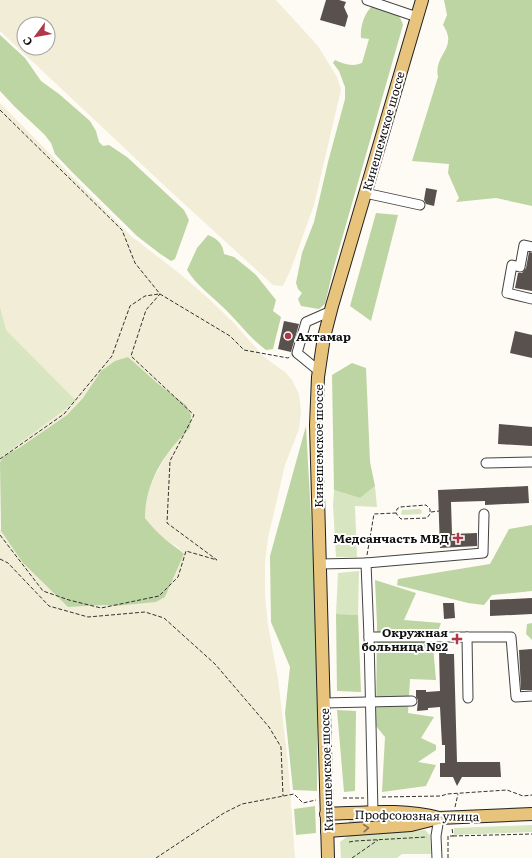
<svg xmlns="http://www.w3.org/2000/svg" width="532" height="858" font-family="Literata,serif">
  <style>
    .farmland { fill: #f2edd7; fill-rule: evenodd }
    .green { fill: #d7e5c1 }
    .forest { fill: #bdd4a3 }
    .building { fill: #58514e }
    .lines { fill: none; stroke-linecap: round; stroke-linejoin: round }
    .minor-casing { stroke: #434343; stroke-width: 11 }
    .major-casing { stroke: #212121; stroke-width: 14 }
    .path { stroke: #323232; stroke-width: 1; stroke-dasharray: 4 2; stroke-linecap: butt }
    .minor { stroke: #fff; stroke-width: 9 }
    .major { stroke: #e8c37b; stroke-width: 12 }
    .oneway { stroke: #87724b }
    .poi-dot { fill: #b03949; stroke: #fff; stroke-width: 1.5 }
    .labels { text-anchor: middle; dominant-baseline: central; stroke-width: 4; stroke-linejoin: round; paint-order: stroke }
    .street-label { font-size: 12px; fill: #101010; stroke: #fff }
    .poi-label { font-size: 12px; font-weight: bold; fill: #101010; stroke: #fff; text-anchor: end }
  </style>
  <rect width="100%" height="100%" fill="#fefbf5"/>
  <!-- farmland -->
  <g class="farmland">
    <path d="M0,0H276L318,46L337,77L341,90L314,205L291,269L283,286L273,285L169,190L0,31ZM24,24H48V48H24Z"/>
    <path d="M0,103L131,236L179,273L208,298L234,323L264,357L285,372L292,380L299,394L301,411L299,429L285,465L268,538L265,562V596L268,625L278,679L288,763L295,858H0V528L1,531L23,563L68,607L105,605L116,606L156,602L165,597L184,554L178,547L167,541L155,531L145,518V502L150,485L167,454L178,439L190,428L186,405L157,383L101,371L83,398L67,415L19,448L5,455L0,462Z"/>
  </g>
  <!-- green -->
  <g class="green">
    <path d="M0,307L6,330L76,401L0,458Z"/>
    <path d="M375,486L377,507L355,506L357,557H336L333,505L334,490L360,498Z"/>
    <path d="M420,509L422,511L421,514L402,515L401,514L402,510Z"/>
    <path d="M359,571L358,615L336,614L338,573Z"/>
    <path d="M410,817L414,818L410,821L351,824L349,823V820L351,819Z"/>
    <path d="M532,825V832L454,835V828Z"/>
    <path d="M425,830L430,835L431,854H402L397,858H341L340,842L348,836Z"/>
  </g>
  <!-- forest -->
  <g class="forest">
    <path d="M444,0H532V206L496,198L456,202L459,198L448,173L449,164L412,161L438,77C433,54 459,49 443,25L447,15Z"/>
    <path d="M372,6C387,10 399,9 403,25L333,270L325,304L319,309L301,306L298,299L302,293L298,289L296,283L302,253L314,222L328,162L345,99V87L339,71L333,63L335,60C344,64 352,67 362,63L369,39L361,38C360,27 364,14 372,6Z"/>
    <path d="M0,35L25,58L41,81L59,94L90,121L96,131L99,142L103,146L109,145L127,157L184,210L189,220L175,259L171,261L159,253L137,236L72,172L55,154L51,143L44,134L15,107L0,91Z"/>
    <path d="M376,213L398,215L371,321L350,306Z"/>
    <path d="M208,235C218,239 223,244 224,254L234,257L249,269L256,275L276,300L273,311L281,317L273,349L266,350C251,339 239,323 226,310C213,297 197,286 187,270L197,248Z"/>
    <path d="M128,357L157,383L186,405L191,415L190,428C165,452 145,482 145,518C151,526 158,533 166,540C172,545 178,548 184,554L165,597L156,602L116,606L105,605L68,607L23,563L1,531L0,462L5,455L19,448L67,415L83,398L101,371L115,361Z"/>
    <path d="M352,363L366,368L370,462L375,486L360,498L334,490L332,375Z"/>
    <path d="M306,426L318,645L317,791L293,790L285,713L290,667L271,622L270,556Z"/>
    <path d="M532,525V591L492,595L484,605L468,603L397,585L398,579L490,564L509,529Z"/>
    <path d="M375,580L416,593L404,620L441,623L433,646L436,680L410,679L408,713L434,717L421,738L436,745V750L418,762L436,765L426,786L382,792L385,737L376,726L377,624Z"/>
    <path d="M336,614L358,615L361,692L337,691Z"/>
    <path d="M532,623V640L526,634L527,624Z"/>
    <path d="M337,710L356,711L355,791L344,792Z"/>
    <path d="M315,806L316,833L296,835L294,809Z"/>
  </g>
  <!-- building -->
  <g class="building">
    <path d="M326,0H339L346,2L344,7L348,16L345,27L320,20Z"/>
    <path d="M426,188L437,190L434,206L426,204L424,200Z"/>
    <path d="M529,252L532,253V291L515,288L518,273H522L526,268Z"/>
    <path d="M284,321L299,324L291,352L278,349Z"/>
    <path d="M515,331L532,335V358L510,353Z"/>
    <path d="M499,424L532,427V446L498,444Z"/>
    <path d="M528,486L529,503L485,505V501L451,502L452,534L477,533V546L440,548L438,490Z"/>
    <path d="M532,598V614L490,616V600Z"/>
    <path d="M443,603H454L455,618L444,619Z"/>
    <path d="M532,649V690H521L519,650Z"/>
    <path d="M439,650H446V654H454L457,762H500L501,777H462L457,786L453,777H440V763H445V745H442L440,707L428,708V710L417,711L418,700L416,697V690H426V692L440,691Z"/>
  </g>
  <g class="lines">
    <!-- minor casing -->
    <g class="minor-casing">
      <g id="minor">
        <path d="M367,0L417,17"/>
        <path d="M365,193L420,205"/>
        <path d="M532,247L524,245L520,267L512,265L507,293L532,299"/>
        <path d="M319,371L297,353L306,322L331,311"/>
        <path d="M486,463L532,462"/>
        <path d="M366,563L483,553L484,514"/>
        <path d="M320,564L366,563L369,637H511L516,697L532,696"/>
        <path d="M369,637L373,813"/>
        <path d="M467,637L468,698"/>
        <path d="M323,703L412,701"/>
        <path d="M437,858L436,836L439,818"/>
      </g>
    </g>
    <!-- major casing -->
    <g class="major-casing">
      <g id="major">
        <path d="M326,814C363,813 403,808 439,818L532,814"/>
        <path d="M327,831L411,825L439,818"/>
        <path d="M328,858L316,425L318,377L324,337L332,306L422,0"/>
      </g>
    </g>
    <!-- path -->
    <g class="path">
      <path d="M0,110L122,230L135,263L160,294L230,336L244,350L288,358L291,356"/>
      <path d="M0,459L64,414L112,356L130,306L145,296L159,294"/>
      <path d="M431,512L439,511"/>
      <path d="M0,535L43,591L69,600L101,608L159,596L178,577L186,551L217,560L167,523L170,461L194,415L131,356L146,310L160,294"/>
      <path d="M367,555L374,514L396,513L397,509L400,507L426,505L430,509V514L427,518L401,519L398,516L396,513"/>
      <path d="M0,559L8,563L49,606L88,617L145,612L164,618L215,664L269,727L281,747L283,796"/>
      <path d="M382,797L441,796L447,794L507,790L523,796L532,795"/>
      <path d="M343,798H364"/>
      <path d="M455,807L458,794"/>
      <path d="M453,836L532,834"/>
      <path d="M349,842L355,841L427,837"/>
      <path d="M156,858L224,813L242,804L294,794L303,803L316,800"/>
      <path d="M352,858L378,840"/>
      <path d="M448,858V836H453L452,828"/>
    </g>
    <!-- minor -->
    <use href="#minor" class="minor"/>
    <!-- major -->
    <use href="#major" class="major"/>
  </g>
  <!-- one-way arrows -->
  <defs><path id="oneway-chevron" d="M-2-3.5L2.5 0L-2 3.5" fill="none" stroke-width="1.6" stroke-linecap="round" stroke-linejoin="round"/></defs>
  <use class="oneway" href="#oneway-chevron" transform="translate(366 828) rotate(-4)"/>
  <!-- markers -->
  <g class="poi-dot">
    <circle cx="288" cy="336" r="4"/>
    <path d="M456 532h4v4h4v4h-4v4h-4v-4h-4v-4h4z"/>
    <path d="M455 633h4v4h4v4h-4v4h-4v-4h-4v-4h4z"/>
  </g>
  <g class="labels">
    <!-- street labels -->
    <g class="street-label">
      <text transform="translate(383 131) rotate(-74)">Кинешемское шоссе</text>
      <text transform="translate(318 446) rotate(-90)">Кинешемское шоссе</text>
      <text transform="translate(326 770) rotate(-92)">Кинешемское шоссе</text>
      <text transform="translate(417 815) rotate(1)">Профсоюзная улица</text>
    </g>
    <!-- poi labels -->
    <g class="poi-label">
      <text x="296" y="336" text-anchor="start">Ахтамар</text>
      <text x="449" y="538">Медсанчасть МВД</text>
      <text x="448" y="632">Окружная<tspan x="448" dy="14">больница №2</tspan></text>
    </g>
  </g>
  <!-- north arrow -->
  <g transform="translate(36 36) rotate(238)"><circle r="19" fill="#ffffff" stroke="#9f9f9f"/>
  <path d="M0-3L7 15L0 10L-7 15Z" fill="#b03949"/>
  <text y="-6" font-size="11" font-weight="bold" text-anchor="middle" fill="#101010">С</text>
  </g>
</svg>
